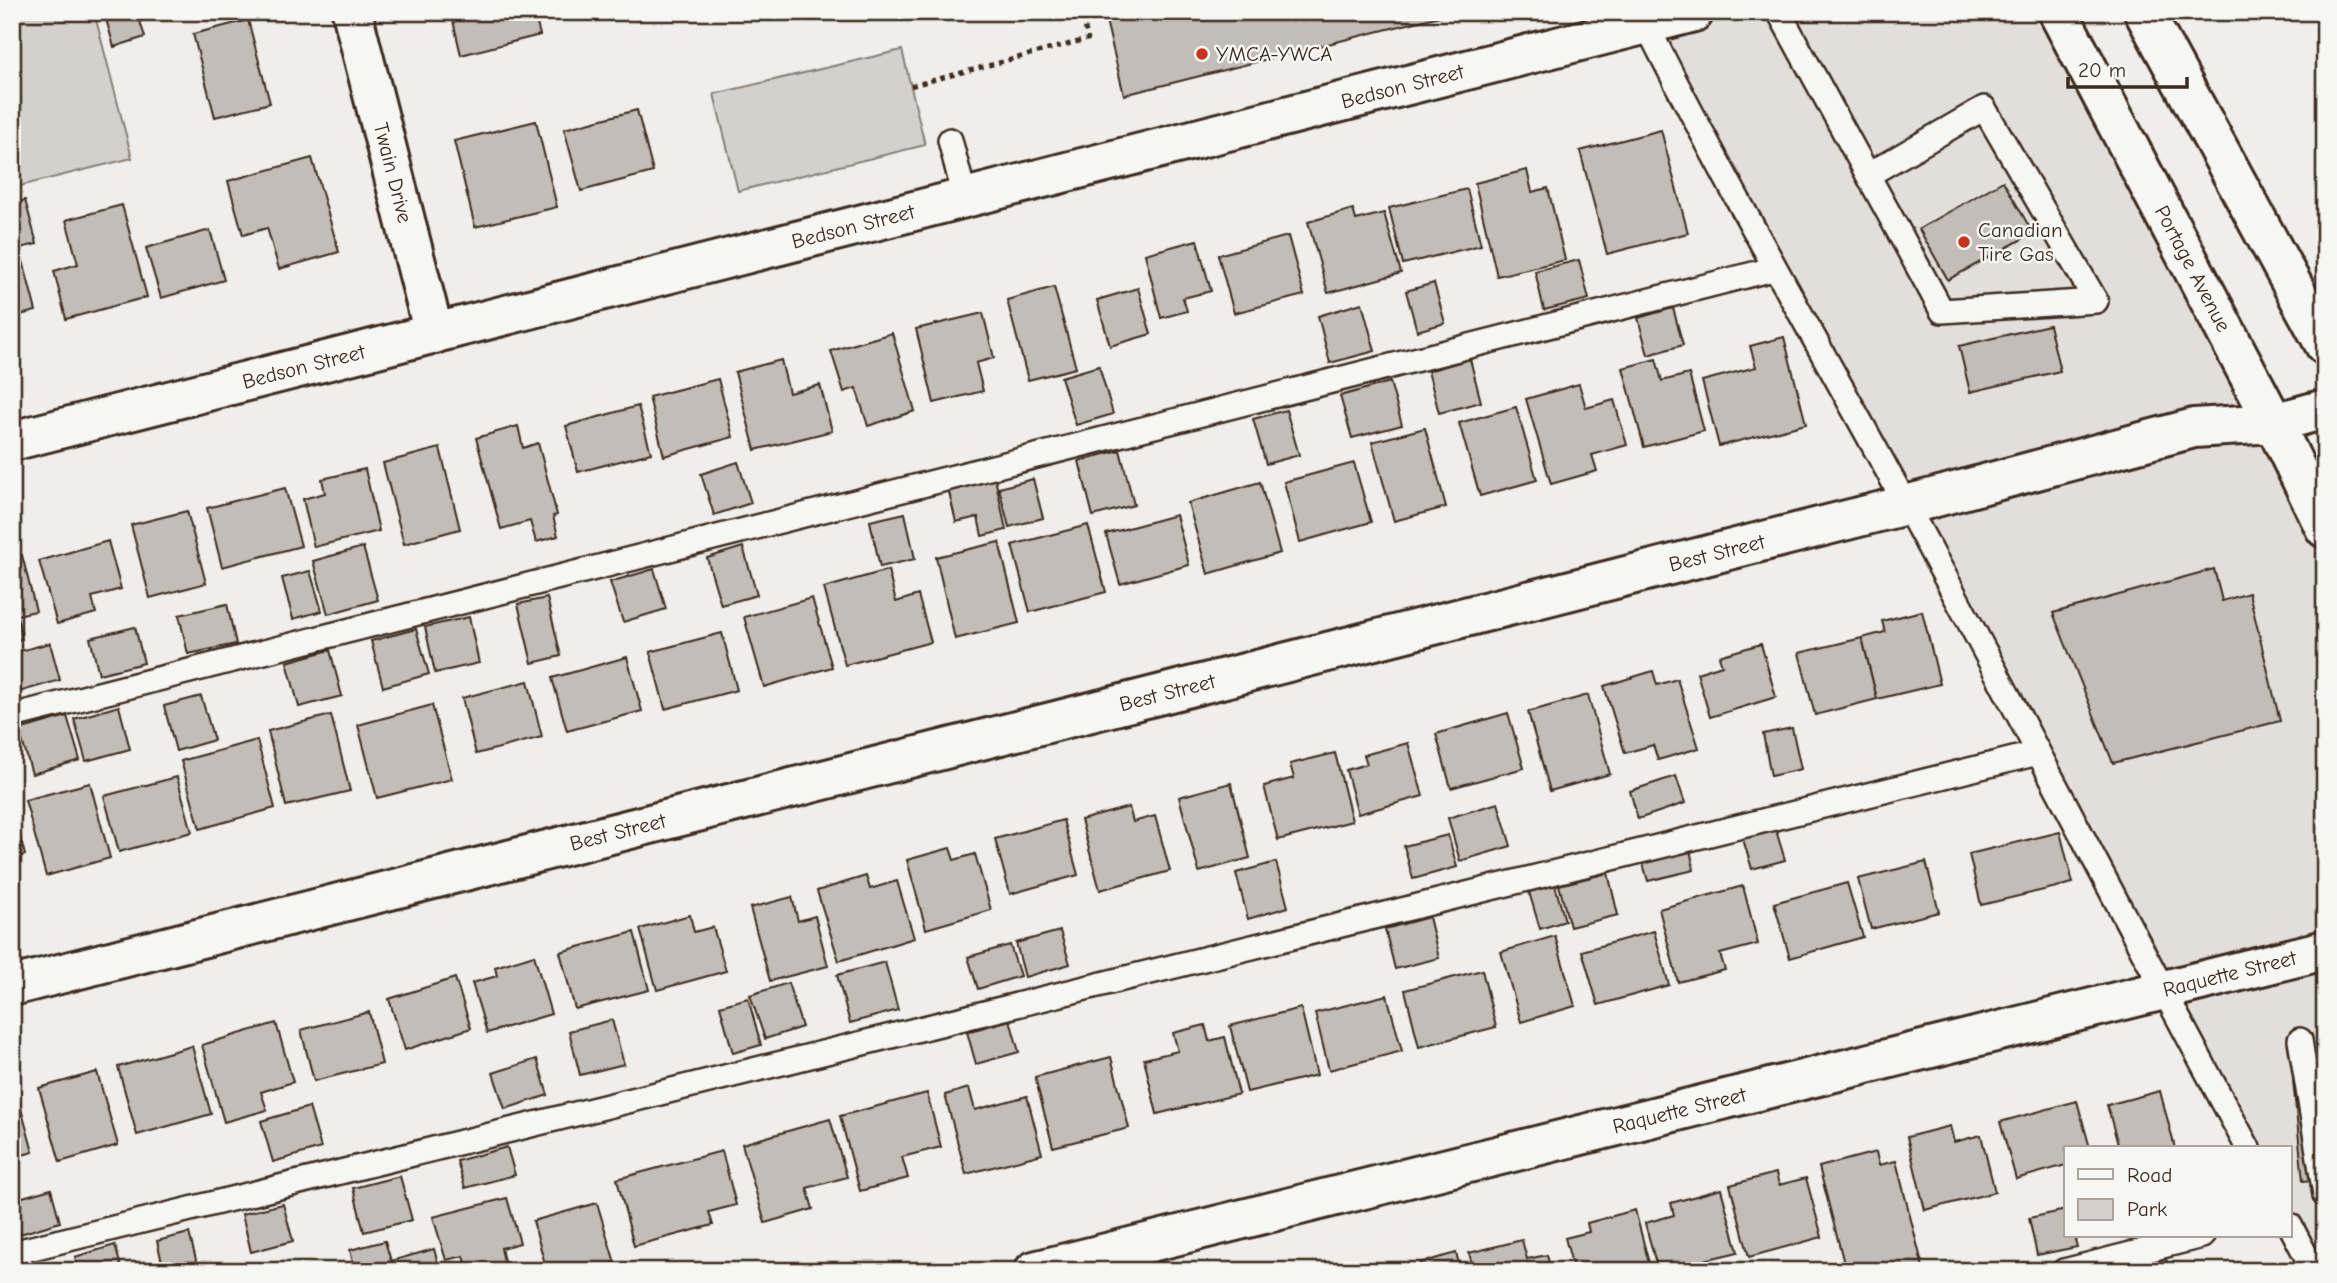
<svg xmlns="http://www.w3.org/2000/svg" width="2337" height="1283" font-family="'Comic Neue',sans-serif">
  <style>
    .built { fill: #e2dfdb }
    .green { fill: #d4d1cc; stroke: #887e75; stroke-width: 2 }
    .building { fill: #c2bdb7; stroke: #3b2a1e; stroke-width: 2 }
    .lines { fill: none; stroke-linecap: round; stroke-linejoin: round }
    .service-casing { stroke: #3b2a1e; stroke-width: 28 }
    .minor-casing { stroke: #3b2a1e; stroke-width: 44 }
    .tertiary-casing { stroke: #3b2a1e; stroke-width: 44 }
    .trunk-casing { stroke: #3b2a1e; stroke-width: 44 }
    .path { stroke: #3b2a1e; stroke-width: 4.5; stroke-dasharray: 5 5; stroke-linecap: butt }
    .service { stroke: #f6f6f2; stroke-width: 23 }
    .minor { stroke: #f6f6f2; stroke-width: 38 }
    .tertiary { stroke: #f6f6f2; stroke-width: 38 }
    .trunk { stroke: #f6f6f2; stroke-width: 38 }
    .poi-dot { fill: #c8321e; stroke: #f6f6f2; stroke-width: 2.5 }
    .labels { text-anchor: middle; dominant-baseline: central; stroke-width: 5; stroke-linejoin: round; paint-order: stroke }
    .poi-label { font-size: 21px; fill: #3b2a1e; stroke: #f6f6f2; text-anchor: start }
    .street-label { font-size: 21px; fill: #3b2a1e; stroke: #f6f6f2 }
  </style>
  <rect width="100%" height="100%" fill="#efeeea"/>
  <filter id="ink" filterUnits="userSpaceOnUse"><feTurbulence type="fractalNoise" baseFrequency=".0143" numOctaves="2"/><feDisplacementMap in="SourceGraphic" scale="14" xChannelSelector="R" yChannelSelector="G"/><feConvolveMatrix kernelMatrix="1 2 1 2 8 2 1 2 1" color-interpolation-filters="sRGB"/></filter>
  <g filter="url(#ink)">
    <!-- built -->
    <path class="built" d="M1694,12H2058L2325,528V1271L2290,1225V1148H2248L1646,24Z"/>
    <!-- green -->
    <g class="green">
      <path d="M12,12H94L132,158L12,188Z"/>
      <path d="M902,50L925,145L738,191L714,94Z"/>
    </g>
    <!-- building -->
    <g class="building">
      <path d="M104,12H137L145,37L114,47Z"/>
      <path d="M451,12H534L540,35L461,55Z"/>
      <path d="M1104,12H1456L1124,95Z"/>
      <path d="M248,20L270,103L215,117L193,34Z"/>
      <path d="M637,110L653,172L581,191L564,129Z"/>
      <path d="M536,121L557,207L475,227L454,141Z"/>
      <path d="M1661,130L1688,233L1607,254L1580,151Z"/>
      <path d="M312,158L339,252L279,269L267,228L243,235L228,181Z"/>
      <path d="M1527,170L1532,192L1548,188L1565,260L1497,276L1475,183Z"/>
      <path d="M2003,181L2033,233L1948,280L1919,229Z"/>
      <path d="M1467,189L1481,245L1403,264L1389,208Z"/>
      <path d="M25,200L37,244L12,250V204Z"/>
      <path d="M122,205L147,297L66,319L54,271L78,264L66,220Z"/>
      <path d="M1353,209L1356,220L1384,213L1401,273L1328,293L1308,222Z"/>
      <path d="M210,230L224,280L161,298L146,248Z"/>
      <path d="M1288,236L1304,295L1234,313L1218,255Z"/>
      <path d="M1197,240L1211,291L1183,298L1187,311L1161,318L1145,254Z"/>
      <path d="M22,257L36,311L12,317V260Z"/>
      <path d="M1579,260L1589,299L1544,310L1535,271Z"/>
      <path d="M1434,283L1445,323L1417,331L1406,291Z"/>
      <path d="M1054,287L1076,368L1028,380L1007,300Z"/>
      <path d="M1138,288L1151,334L1110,346L1097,300Z"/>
      <path d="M1362,303L1375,351L1330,363L1318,316Z"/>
      <path d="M1673,308L1683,345L1648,355L1638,318Z"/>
      <path d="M983,313L994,358L976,363L983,391L934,403L916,329Z"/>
      <path d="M2049,325L2060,371L1970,392L1959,346Z"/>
      <path d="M892,333L915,411L868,426L856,388L844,392L831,351Z"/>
      <path d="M1784,337L1806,424L1719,446L1702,381L1756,367L1750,346Z"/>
      <path d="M1470,359L1481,402L1439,413L1428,371Z"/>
      <path d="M1656,359L1662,381L1689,374L1704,431L1644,447L1623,368Z"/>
      <path d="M781,360L789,393L820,385L832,431L755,450L735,372Z"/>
      <path d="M1099,366L1113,414L1076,425L1061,377Z"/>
      <path d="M718,379L733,437L664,456L649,397Z"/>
      <path d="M1390,382L1402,425L1352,438L1340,396Z"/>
      <path d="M1579,384L1586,408L1614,400L1627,445L1592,455L1597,471L1551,484L1526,399Z"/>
      <path d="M638,406L651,453L578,472L566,426Z"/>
      <path d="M1516,407L1537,480L1480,496L1459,423Z"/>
      <path d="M1286,410L1299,455L1266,464L1253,419Z"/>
      <path d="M518,426L523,448L538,443L557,515L553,516L558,536L536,542L530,521L501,529L476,438Z"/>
      <path d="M1425,428L1446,507L1394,521L1372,442Z"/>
      <path d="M440,448L460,529L404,544L383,463Z"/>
      <path d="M1120,450L1134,505L1093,516L1079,461Z"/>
      <path d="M738,462L751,503L714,515L701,474Z"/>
      <path d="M1354,463L1371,522L1300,542L1284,482Z"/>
      <path d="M365,469L379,531L314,547L303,499L325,493L322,479Z"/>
      <path d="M995,478L1006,530L982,536L978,517L956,522L948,488Z"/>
      <path d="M1033,479L1043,518L1009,527L999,488Z"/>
      <path d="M1260,482L1280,553L1208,574L1188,503Z"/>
      <path d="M285,488L301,546L222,567L207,508Z"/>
      <path d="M187,511L206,583L150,598L131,525Z"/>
      <path d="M905,513L915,559L880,567L870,521Z"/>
      <path d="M1176,515L1189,565L1120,584L1106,534Z"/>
      <path d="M1088,525L1106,592L1030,612L1012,545Z"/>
      <path d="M108,541L121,589L92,597L96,613L57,624L39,561Z"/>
      <path d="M999,542L1019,623L955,639L936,557Z"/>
      <path d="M363,547L378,600L328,614L313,561Z"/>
      <path d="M743,547L757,595L721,605L707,558Z"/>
      <path d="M22,555L36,611L17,615L22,639L12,641V557Z"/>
      <path d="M654,569L666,609L623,622L610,582Z"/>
      <path d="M2214,569L2222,601L2249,593L2280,721L2113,763L2053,613Z"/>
      <path d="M888,570L896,602L918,595L931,642L845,665L824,588Z"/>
      <path d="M310,571L322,611L293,619L282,578Z"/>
      <path d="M547,598L561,656L532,663L518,604Z"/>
      <path d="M812,598L832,667L764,687L744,617Z"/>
      <path d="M227,604L236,644L188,654L179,615Z"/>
      <path d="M1922,611L1940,684L1877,699L1862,638L1885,632L1882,621Z"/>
      <path d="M469,617L479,663L435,673L425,627Z"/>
      <path d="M135,627L144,663L99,674L90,638Z"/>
      <path d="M416,629L429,674L383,687L371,641Z"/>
      <path d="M722,633L737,690L665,709L650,652Z"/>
      <path d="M1862,638L1877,699L1815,715L1799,653Z"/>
      <path d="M50,643L60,680L12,694V653Z"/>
      <path d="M1761,644L1776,697L1710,717L1697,673L1722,665L1719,656Z"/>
      <path d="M330,650L342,696L299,707L287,662Z"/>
      <path d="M627,657L642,711L567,731L552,678Z"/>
      <path d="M1653,671L1657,685L1677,679L1699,748L1658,760L1653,745L1625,753L1604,686Z"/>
      <path d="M528,681L542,737L476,754L462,698Z"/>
      <path d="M1588,695L1610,774L1550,791L1528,712Z"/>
      <path d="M201,696L214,740L176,751L164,706Z"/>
      <path d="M432,705L452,779L377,798L358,725Z"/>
      <path d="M119,706L130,749L86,761L74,719Z"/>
      <path d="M1508,713L1524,768L1451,788L1436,734Z"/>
      <path d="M331,715L350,791L286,806L268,731Z"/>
      <path d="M67,716L80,760L32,774L19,730Z"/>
      <path d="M1792,728L1801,769L1771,776L1763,734Z"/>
      <path d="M257,740L275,808L200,829L181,761Z"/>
      <path d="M1408,743L1423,796L1358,814L1346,770L1367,764L1364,755Z"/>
      <path d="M1335,753L1352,821L1278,840L1264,786L1294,778L1290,764Z"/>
      <path d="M1676,776L1685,803L1638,819L1630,791Z"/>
      <path d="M177,777L192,832L119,852L104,796Z"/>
      <path d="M90,783L110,858L46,876L25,800Z"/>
      <path d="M1231,783L1250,858L1199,872L1179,797Z"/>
      <path d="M1498,803L1511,846L1460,861L1448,818Z"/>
      <path d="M12,805L25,855L12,859Z"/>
      <path d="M1129,807L1133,822L1155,816L1170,871L1100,890L1081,820Z"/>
      <path d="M1063,820L1078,875L1010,894L995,839Z"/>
      <path d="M1775,827L1785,860L1752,869L1742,836Z"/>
      <path d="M2060,832L2073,883L1981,905L1969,854Z"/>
      <path d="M1448,835L1457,867L1413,879L1404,846Z"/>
      <path d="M950,848L954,860L975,854L991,910L926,929L907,860Z"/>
      <path d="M1690,849L1694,870L1648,881L1642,860Z"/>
      <path d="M1276,862L1288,907L1248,919L1236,873Z"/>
      <path d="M1926,862L1939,912L1871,929L1858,879Z"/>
      <path d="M1608,873L1618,915L1570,927L1559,885Z"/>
      <path d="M866,876L870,889L897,881L914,938L839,961L817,891Z"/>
      <path d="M1847,883L1863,937L1790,958L1774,903Z"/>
      <path d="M1555,885L1565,921L1540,929L1529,892Z"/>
      <path d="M1743,886L1758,944L1720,954L1725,970L1678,982L1659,909Z"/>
      <path d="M792,897L798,921L815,916L828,966L770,981L750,908Z"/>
      <path d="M690,915L694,932L713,927L726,971L657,990L640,929Z"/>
      <path d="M1429,917L1439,958L1395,969L1385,929Z"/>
      <path d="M1060,931L1070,964L1025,977L1016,943Z"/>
      <path d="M1654,931L1669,985L1598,1005L1582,951Z"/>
      <path d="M634,932L649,990L575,1009L560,952Z"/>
      <path d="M1555,936L1575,1006L1521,1022L1501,952Z"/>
      <path d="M1010,945L1020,976L978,989L968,957Z"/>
      <path d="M534,955L551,1014L487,1033L472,983L497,976L495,967Z"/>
      <path d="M885,962L898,1010L850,1023L837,975Z"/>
      <path d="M1482,970L1496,1027L1419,1047L1405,990Z"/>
      <path d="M455,978L471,1028L405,1050L389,999Z"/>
      <path d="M788,983L802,1027L765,1039L750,995Z"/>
      <path d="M1387,995L1402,1051L1329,1070L1315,1013Z"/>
      <path d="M748,998L761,1045L733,1053L720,1006Z"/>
      <path d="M1301,1008L1317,1075L1247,1092L1230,1026Z"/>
      <path d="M369,1012L382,1064L314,1081L301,1030Z"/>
      <path d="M612,1020L624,1064L580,1075L569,1031Z"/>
      <path d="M1010,1020L1019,1052L976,1064L967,1032Z"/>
      <path d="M276,1023L293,1082L261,1092L267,1110L224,1122L202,1045Z"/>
      <path d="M1205,1025L1209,1041L1225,1037L1239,1094L1157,1114L1144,1059L1178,1051L1173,1033Z"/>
      <path d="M192,1046L211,1114L137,1135L118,1067Z"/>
      <path d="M1111,1057L1129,1128L1053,1147L1035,1077Z"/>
      <path d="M537,1059L548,1095L505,1109L493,1073Z"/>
      <path d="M97,1072L118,1145L60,1162L39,1088Z"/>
      <path d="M2325,1078V1179L2303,1181L2293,1080Z"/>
      <path d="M969,1088L975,1110L1027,1096L1042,1154L966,1174L945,1095Z"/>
      <path d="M2160,1091L2175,1148H2119L2107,1105Z"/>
      <path d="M927,1093L941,1147L902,1157L908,1178L860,1191L840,1116Z"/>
      <path d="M17,1094L33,1152L12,1158V1096Z"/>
      <path d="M2077,1101L2090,1148H2066V1165L2016,1179L2000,1122Z"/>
      <path d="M309,1107L321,1148L273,1162L261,1121Z"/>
      <path d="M830,1119L847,1177L807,1188L813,1209L765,1223L742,1144Z"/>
      <path d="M1950,1126L1954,1142L1981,1135L1995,1192L1925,1210L1907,1137Z"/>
      <path d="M507,1147L515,1175L465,1188L457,1161Z"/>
      <path d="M722,1151L736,1205L709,1212L713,1225L634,1246L617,1179Z"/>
      <path d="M1876,1152L1879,1165L1896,1161L1924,1271H1846L1819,1167Z"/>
      <path d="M1776,1173L1779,1185L1806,1178L1822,1237L1749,1257L1730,1185Z"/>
      <path d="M400,1176L412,1220L364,1232L353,1188Z"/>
      <path d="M51,1189L60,1222L20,1234L12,1200Z"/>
      <path d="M1721,1189L1738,1252L1658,1271L1645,1223L1674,1215L1671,1203Z"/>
      <path d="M507,1198L520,1243L501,1248L506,1271H468L464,1256L446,1260L433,1217Z"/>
      <path d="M597,1203L615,1263L588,1271H547L533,1221Z"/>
      <path d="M283,1204L293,1241L251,1252L242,1214Z"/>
      <path d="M1635,1210L1651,1271H1574L1565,1238L1589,1232L1587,1223Z"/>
      <path d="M2066,1210V1236H2074L2077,1247L2037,1255L2029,1218Z"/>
      <path d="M189,1233L199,1271H164L157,1241Z"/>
      <path d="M1522,1240L1527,1259L1547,1255L1551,1271H1474L1469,1253Z"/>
      <path d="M385,1241L391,1261L434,1249L440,1271H355L350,1250Z"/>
      <path d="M115,1245L122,1271H79L75,1257Z"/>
      <path d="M1456,1253L1461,1271H1422L1420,1263Z"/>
      <path d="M2166,1259L2169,1271H2124L2123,1269Z"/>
    </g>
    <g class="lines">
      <!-- service casing -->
      <g class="service-casing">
        <g id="service">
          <path d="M1779,12C1834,112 1888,212 1942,311L2096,301L1984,108L1868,175"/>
          <path d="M1646,24C1737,206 1840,381 1936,560C2041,755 2142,953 2248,1148"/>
          <path d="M950,140L965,198"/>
          <path d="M12,716L1773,269"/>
          <path d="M2300,1040L2325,1195"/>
          <path d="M2290,1225L2314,1271"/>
          <path d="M12,1253L2038,753"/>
          <path d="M2064,1271L2202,1236"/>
        </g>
      </g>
      <!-- minor casing -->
      <g class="minor-casing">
        <g id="minor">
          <path id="s1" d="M352,12L434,334"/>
          <path id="s2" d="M12,986L1906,505L2194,428L2274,423L2325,409"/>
          <path id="s3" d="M1034,1271L2325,950"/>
        </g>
      </g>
      <!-- tertiary casing -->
      <g class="tertiary-casing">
        <g id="tertiary">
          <path id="s4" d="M12,441L1694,12"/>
        </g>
      </g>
      <!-- trunk casing -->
      <g class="trunk-casing">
        <g id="trunk">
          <path id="s5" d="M2058,12L2274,423L2325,528"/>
          <path d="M2144,12L2325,345"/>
        </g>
      </g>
      <!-- path -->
      <path class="path" d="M911,86L1088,39L1081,12"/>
      <!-- service -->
      <use href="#service" class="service"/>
      <!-- minor -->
      <use href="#minor" class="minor"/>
      <!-- tertiary -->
      <use href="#tertiary" class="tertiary"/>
      <!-- trunk -->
      <use href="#trunk" class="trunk"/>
    </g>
  </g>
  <!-- markers -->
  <g class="poi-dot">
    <circle cx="1202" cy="54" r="7"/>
    <circle cx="1964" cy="242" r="7"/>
  </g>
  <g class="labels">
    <!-- poi labels -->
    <g class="poi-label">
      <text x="1216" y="54">YMCA-YWCA</text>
      <text x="1978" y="230">Canadian<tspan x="1978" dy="24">Tire Gas</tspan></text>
    </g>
    <!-- street labels -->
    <g class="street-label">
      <text stroke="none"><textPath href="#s4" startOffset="1435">Bedson Street</textPath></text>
      <text stroke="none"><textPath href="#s1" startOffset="166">Twain Drive</textPath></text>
      <text stroke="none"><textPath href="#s4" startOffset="868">Bedson Street</textPath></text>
      <text stroke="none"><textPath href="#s5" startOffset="290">Portage Avenue</textPath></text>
      <text stroke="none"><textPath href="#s4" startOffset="301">Bedson Street</textPath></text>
      <text stroke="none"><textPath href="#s2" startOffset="1759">Best Street</textPath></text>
      <text stroke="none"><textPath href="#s2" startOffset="1192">Best Street</textPath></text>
      <text stroke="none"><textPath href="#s2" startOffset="625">Best Street</textPath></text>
      <text stroke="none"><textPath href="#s3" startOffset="1232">Raquette Street</textPath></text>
      <text stroke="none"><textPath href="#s3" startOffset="665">Raquette Street</textPath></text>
    </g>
  </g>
  <!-- margin -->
  <rect width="2337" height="1283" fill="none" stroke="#f6f6f2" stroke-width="42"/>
  <rect x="21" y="21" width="2295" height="1241" fill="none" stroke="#3b2a1e" stroke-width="2.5" filter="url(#ink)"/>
  <!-- legend -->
  <rect x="2064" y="1146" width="228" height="91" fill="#f6f6f2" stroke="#aba49d" stroke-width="2"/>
  <rect x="2078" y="1169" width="35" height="10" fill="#f6f6f2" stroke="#aba49d" stroke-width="2"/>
  <text x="2127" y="1182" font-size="21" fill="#3b2a1e">Road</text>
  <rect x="2078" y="1199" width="35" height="21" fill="#d4d1cc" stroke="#aba49d" stroke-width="2"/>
  <text x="2127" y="1216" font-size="21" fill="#3b2a1e">Park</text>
  <!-- scale -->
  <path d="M2068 77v10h119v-10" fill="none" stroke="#3b2a1e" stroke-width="3.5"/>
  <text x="2078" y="77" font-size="21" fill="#3b2a1e" stroke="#f6f6f2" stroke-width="5" paint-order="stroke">20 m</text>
</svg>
